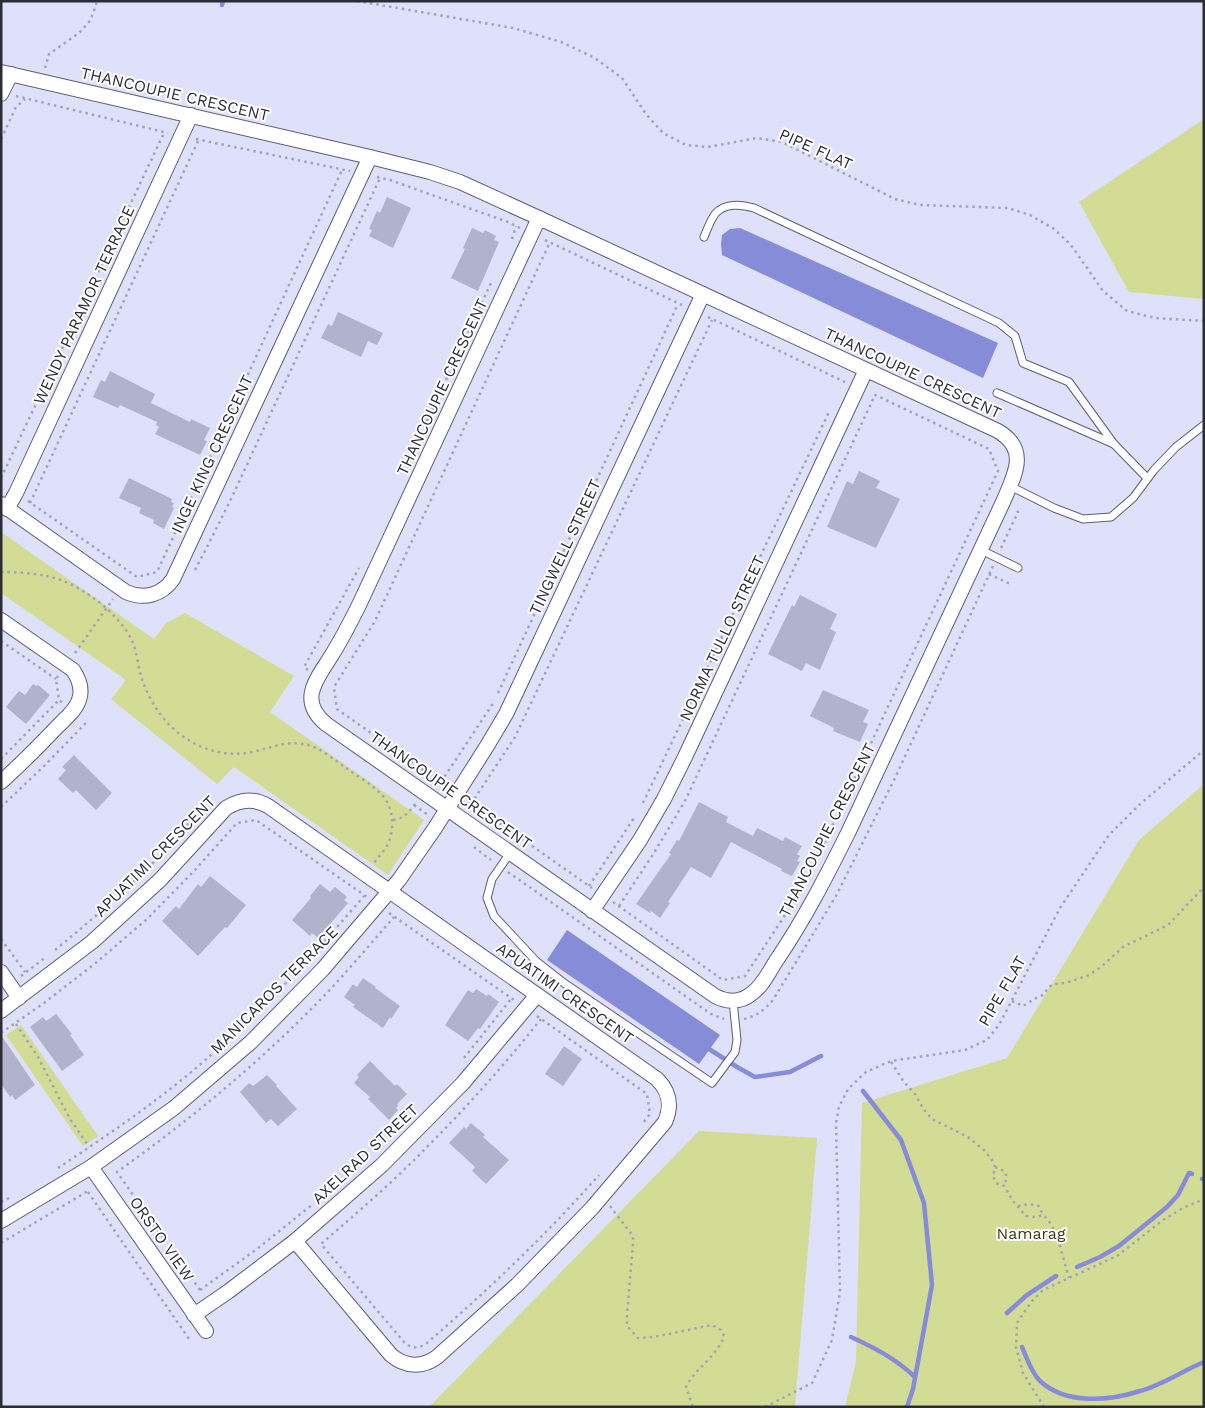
<svg xmlns="http://www.w3.org/2000/svg" width="1205" height="1408" font-family="'Work Sans',sans-serif">
  <style>
    .green { fill: #d3dc94 }
    .water { fill: #878cd9 }
    .lines { fill: none; stroke-linecap: round; stroke-linejoin: round }
    .stream { stroke: #878cd9; stroke-width: 4.5 }
    .building { fill: #b0b3cb }
    .service-casing { stroke: #5c5e73; stroke-width: 9 }
    .minor-casing { stroke: #5c5e73; stroke-width: 16 }
    .path { stroke: #a2a5b8; stroke-width: 2.5; stroke-dasharray: 2.5 4; stroke-linecap: butt }
    .service { stroke: #fff; stroke-width: 7 }
    .minor { stroke: #fff; stroke-width: 14 }
    .labels { text-anchor: middle; dominant-baseline: central; stroke-width: 4; stroke-linejoin: round; paint-order: stroke }
    .street-label { font-size: 16px; fill: #2b2c36; stroke: #fff }
    .park-label { font-size: 16px; fill: #383c16; stroke: #fff }
  </style>
  <rect width="100%" height="100%" fill="#dee1f9"/>
  <!-- green -->
  <g class="green">
    <path d="M1204,119V299L1129,292L1079,202Z"/>
    <path d="M1,532L154,639L166,623L185,613L294,676L270,712L424,820L388,875L234,767L217,784L111,699L126,680L1,593Z"/>
    <path d="M1204,784V1407H845L856,1362L862,1103L1007,1058L1139,840Z"/>
    <path d="M21,1025L98,1136L83,1146L6,1035Z"/>
    <path d="M699,1131L817,1138L795,1407H429Z"/>
  </g>
  <!-- water -->
  <g class="water">
    <path d="M740,228L998,343L983,378L722,255L721,244L722,235L730,229Z"/>
    <path d="M567,930L720,1035L699,1064L547,960Z"/>
  </g>
  <g class="lines">
    <!-- stream -->
    <g class="stream">
      <path d="M222,5L223,1"/>
      <path d="M706,1047L737,1067L755,1077L790,1072L821,1056"/>
      <path d="M863,1091L901,1140L924,1203L932,1285L913,1389L907,1407"/>
      <path d="M1202,1179H1204"/>
      <path d="M1077,1267L1100,1257L1119,1246L1167,1207L1178,1195L1189,1173L1192,1174"/>
      <path d="M1007,1313L1027,1295L1056,1276"/>
      <path d="M851,1337C875,1348 896,1359 915,1377"/>
      <path d="M1022,1347C1027,1358 1031,1372 1040,1381C1066,1405 1109,1401 1140,1391C1162,1385 1182,1371 1204,1362"/>
    </g>
  </g>
  <!-- building -->
  <g class="building">
    <path d="M387,197L411,208L393,248L369,236L372,230L369,229L377,211L380,213Z"/>
    <path d="M472,228L483,233L485,230L496,236L494,240L499,242L478,291L451,278L465,249L463,248Z"/>
    <path d="M338,312L383,333L377,345L368,341L361,357L321,338L328,324L332,326Z"/>
    <path d="M110,371L155,394L151,403L190,422L191,419L210,428L204,440L207,441L200,455L155,434L159,427L156,425L157,422L120,405L118,408L93,397L101,380L105,382Z"/>
    <path d="M859,471L880,481L876,488L900,499L876,548L827,527L847,481L853,484Z"/>
    <path d="M129,478L172,499L171,502L174,503L172,507L174,508L164,529L153,523L154,520L139,513L141,508L119,498Z"/>
    <path d="M800,595L837,614L830,629L836,632L820,670L806,663L802,671L768,654L792,605L794,607Z"/>
    <path d="M33,684L36,686L38,685L50,695L26,724L6,707L19,691L25,695Z"/>
    <path d="M823,690L869,710L863,722L868,724L860,742L833,731L834,728L810,716Z"/>
    <path d="M74,755L112,793L96,810L76,790L73,793L58,779L66,770L62,767Z"/>
    <path d="M699,802L728,817L726,822L753,836L757,828L783,841L785,837L802,846L797,854L800,856L797,861L800,862L792,876L781,871L782,869L731,842L711,878L691,867L668,902L670,903L660,918L651,911L650,913L636,904L671,854L669,853L677,840L679,841Z"/>
    <path d="M210,876L246,905L227,928L225,927L198,956L162,921L176,906L179,909L198,884L201,887Z"/>
    <path d="M320,884L330,892L335,887L347,897L344,900L348,903L318,938L312,933L310,936L292,920L311,898L310,896Z"/>
    <path d="M363,978L376,987L375,988L400,1006L391,1019L390,1017L383,1028L353,1007L355,1005L344,997L353,984L357,987Z"/>
    <path d="M476,989L487,996L488,994L499,1002L480,1029L478,1028L468,1041L445,1025L468,990L473,993Z"/>
    <path d="M56,1014L72,1034L70,1035L84,1055L62,1071L30,1027L43,1017L46,1021Z"/>
    <path d="M1,1035L35,1085L15,1100L12,1095L10,1097L1,1084Z"/>
    <path d="M564,1046L582,1059L563,1086L545,1074Z"/>
    <path d="M370,1061L395,1086L397,1084L407,1094L397,1104L398,1106L396,1108L398,1110L389,1120L368,1099L370,1097L354,1083L359,1077L357,1075Z"/>
    <path d="M267,1075L277,1085L276,1086L297,1109L278,1126L271,1119L266,1123L240,1092L249,1083L253,1086Z"/>
    <path d="M471,1123L485,1135L483,1137L509,1160L486,1184L472,1171L475,1167L449,1143L464,1127L466,1129Z"/>
  </g>
  <g class="lines">
    <!-- service casing -->
    <g class="service-casing">
      <g id="service">
        <path d="M704,237C707,230 710,221 715,214C724,203 741,204 754,208L999,323L1015,336L1023,363L1069,382L1114,444"/>
        <path d="M997,393L1114,444L1147,478"/>
        <path d="M1010,486L1054,508L1083,519L1111,517L1133,498L1154,470L1176,447L1204,425"/>
        <path d="M981,550L1018,568"/>
        <path d="M510,853L492,879L487,898L494,916L536,961L564,983L712,1083L735,1052L737,1040L733,1001"/>
      </g>
    </g>
    <!-- minor casing -->
    <g class="minor-casing">
      <g id="minor">
        <path d="M1,72L370,157L430,172L460,182L539,218"/>
        <path d="M1,94L11,74"/>
        <path d="M539,218L998,431C1030,450 1014,476 1003,502L848,833C826,877 804,920 776,961C769,972 762,987 751,994C740,1003 726,1002 715,996L326,724C296,699 319,677 333,653C343,637 351,621 359,605Z"/>
        <path d="M1,504L126,592C144,600 162,595 173,579L370,157"/>
        <path d="M7,509L16,493L191,115"/>
        <path d="M1,620L73,670C79,679 83,689 79,700C76,710 65,719 57,727C39,746 21,764 1,782"/>
        <path d="M592,911L640,840L664,799L685,757L866,370"/>
        <path d="M1,972L19,998"/>
        <path d="M1,1011L92,942L160,880L226,808C240,799 254,798 268,806L657,1079C670,1092 672,1106 665,1122L592,1208L517,1285L437,1357C422,1368 405,1367 391,1355L295,1241"/>
        <path d="M91,1167L206,1331"/>
        <path d="M1,1221L91,1167L174,1108L251,1042L323,969L399,880L435,828L487,746L506,714L703,294"/>
        <path d="M194,1315L229,1291L295,1241L382,1165L463,1083L537,995"/>
      </g>
    </g>
    <!-- path -->
    <g class="path">
      <path d="M357,1L513,28L561,42L595,58L622,78L646,114L663,133L686,145L708,147L757,138L782,142L895,199L920,205L1008,208L1030,215L1054,229L1071,245L1103,291L1127,311L1155,318L1204,321"/>
      <path d="M45,68L49,54L79,33L89,22L93,14L97,1"/>
      <path d="M16,96L168,133"/>
      <path d="M1,139L16,107L25,99"/>
      <path d="M196,139L350,171"/>
      <path d="M377,177L390,180L508,222L520,228"/>
      <path d="M512,239L516,226"/>
      <path d="M545,240L682,305"/>
      <path d="M708,317L845,382"/>
      <path d="M424,427L491,283"/>
      <path d="M1,478L164,133"/>
      <path d="M28,501L137,577L157,572L342,170"/>
      <path d="M30,503L199,139"/>
      <path d="M1001,548L1018,512L1015,508"/>
      <path d="M195,570L206,549L232,497L380,178"/>
      <path d="M1,572C16,572 32,573 46,576C79,582 120,613 133,643C137,653 138,666 141,676C149,701 164,725 187,739C205,751 230,757 252,752C271,748 284,741 303,744C319,746 333,759 346,768C357,776 370,783 379,792C393,804 395,825 389,841C386,849 379,856 374,863"/>
      <path d="M989,574L1010,584"/>
      <path d="M1,641L56,679"/>
      <path d="M75,653L113,599"/>
      <path d="M308,670L304,667L359,568"/>
      <path d="M58,676L56,679L59,700L63,703"/>
      <path d="M498,693L678,304"/>
      <path d="M1,759L59,700"/>
      <path d="M441,782L494,702"/>
      <path d="M445,785L337,709L334,687L375,621L550,242"/>
      <path d="M468,801L592,888"/>
      <path d="M643,803L830,410"/>
      <path d="M471,804L515,737L712,320"/>
      <path d="M414,805L428,815"/>
      <path d="M1,807L44,766L85,724L82,720"/>
      <path d="M393,820C405,818 408,813 415,804"/>
      <path d="M474,847L491,860"/>
      <path d="M508,872L711,1014L724,1019"/>
      <path d="M589,886L634,818"/>
      <path d="M613,902L723,980L745,976L795,900L816,861L998,471L989,449L871,393"/>
      <path d="M619,906L652,856L685,801L875,395"/>
      <path d="M389,913L514,1000"/>
      <path d="M1,939L25,972"/>
      <path d="M55,950C92,920 127,889 161,855C176,839 190,822 204,806L207,808"/>
      <path d="M21,976L46,957"/>
      <path d="M1012,1001L1023,1006L1036,998L1043,995L1049,987L1054,984L1066,983L1089,975L1101,967L1123,947L1168,925L1204,887"/>
      <path d="M537,1016L647,1094L650,1114L643,1123"/>
      <path d="M541,1019C505,1064 467,1107 426,1148C393,1182 357,1213 321,1244L404,1342C412,1349 419,1349 427,1343C488,1290 546,1235 599,1175"/>
      <path d="M744,1019C757,1016 764,1010 773,1000L836,896L895,778L993,566"/>
      <path d="M16,1024L38,1057L70,1119L89,1147"/>
      <path d="M1,1033L44,1003L97,962L147,919L195,870L237,823L256,820L367,897"/>
      <path d="M464,1058L511,999"/>
      <path d="M891,1062L904,1082L915,1094L922,1107L932,1119L968,1137L985,1151L992,1160L995,1167L993,1176L996,1183L1004,1186L1013,1201L1026,1216L1036,1217L1043,1215C1058,1227 1063,1260 1069,1278"/>
      <path d="M995,1167L1004,1171L1007,1177L1004,1186"/>
      <path d="M58,1168C111,1133 164,1097 211,1055C267,1006 316,952 364,896"/>
      <path d="M88,1192L189,1339"/>
      <path d="M1,1202L11,1197"/>
      <path d="M610,1206L633,1236V1244L627,1314V1326L638,1338L654,1337L712,1325L721,1330L724,1336C717,1357 695,1368 686,1387L693,1407"/>
      <path d="M1018,1206L1029,1204L1039,1206L1043,1215"/>
      <path d="M1,1243L88,1191"/>
      <path d="M200,1290L117,1172C191,1119 259,1063 323,997C348,971 371,943 394,917"/>
      <path d="M200,1290L257,1249L313,1204"/>
      <path d="M765,1407L812,1383L832,1340L840,1292L836,1123L839,1107L848,1089L866,1072L891,1061L965,1050L987,1040L999,1025L1060,908L1109,835L1139,805L1204,750"/>
      <path d="M1044,1407L1023,1373L1016,1347L1017,1323L1031,1302L1043,1290L1117,1256L1163,1220L1183,1208L1204,1199"/>
    </g>
    <!-- service -->
    <use href="#service" class="service"/>
    <!-- minor -->
    <use href="#minor" class="minor"/>
  </g>
  <g class="labels">
    <!-- street labels -->
    <g class="street-label">
      <text transform="translate(175 94) rotate(13)">THANCOUPIE CRESCENT</text>
      <text transform="translate(816 149) rotate(24)">PIPE FLAT</text>
      <text transform="translate(84 305) rotate(-65)">WENDY PARAMOR TERRACE</text>
      <text transform="translate(913 373) rotate(25)">THANCOUPIE CRESCENT</text>
      <text transform="translate(442 387) rotate(-65)">THANCOUPIE CRESCENT</text>
      <text transform="translate(212 454) rotate(-65)">INGE KING CRESCENT</text>
      <text transform="translate(565 547) rotate(-65)">TINGWELL STREET</text>
      <text transform="translate(722 638) rotate(-65)">NORMA TULLO STREET</text>
      <text transform="translate(451 790) rotate(35)">THANCOUPIE CRESCENT</text>
      <text transform="translate(827 830) rotate(-63)">THANCOUPIE CRESCENT</text>
      <text transform="translate(155 856) rotate(-45)">APUATIMI CRESCENT</text>
      <text transform="translate(274 990) rotate(-45)">MANICAROS TERRACE</text>
      <text transform="translate(1002 991) rotate(-60)">PIPE FLAT</text>
      <text transform="translate(565 993) rotate(35)">APUATIMI CRESCENT</text>
      <text transform="translate(365 1154) rotate(-43)">AXELRAD STREET</text>
      <text transform="translate(162 1239) rotate(55)">ORSTO VIEW</text>
    </g>
    <!-- park labels -->
    <g class="park-label">
      <text x="1031" y="1233">Namarag</text>
    </g>
  </g>
  <!-- border -->
  <rect width="1205" height="1408" fill="none" stroke="#2b2c36" stroke-width="5"/>
</svg>
